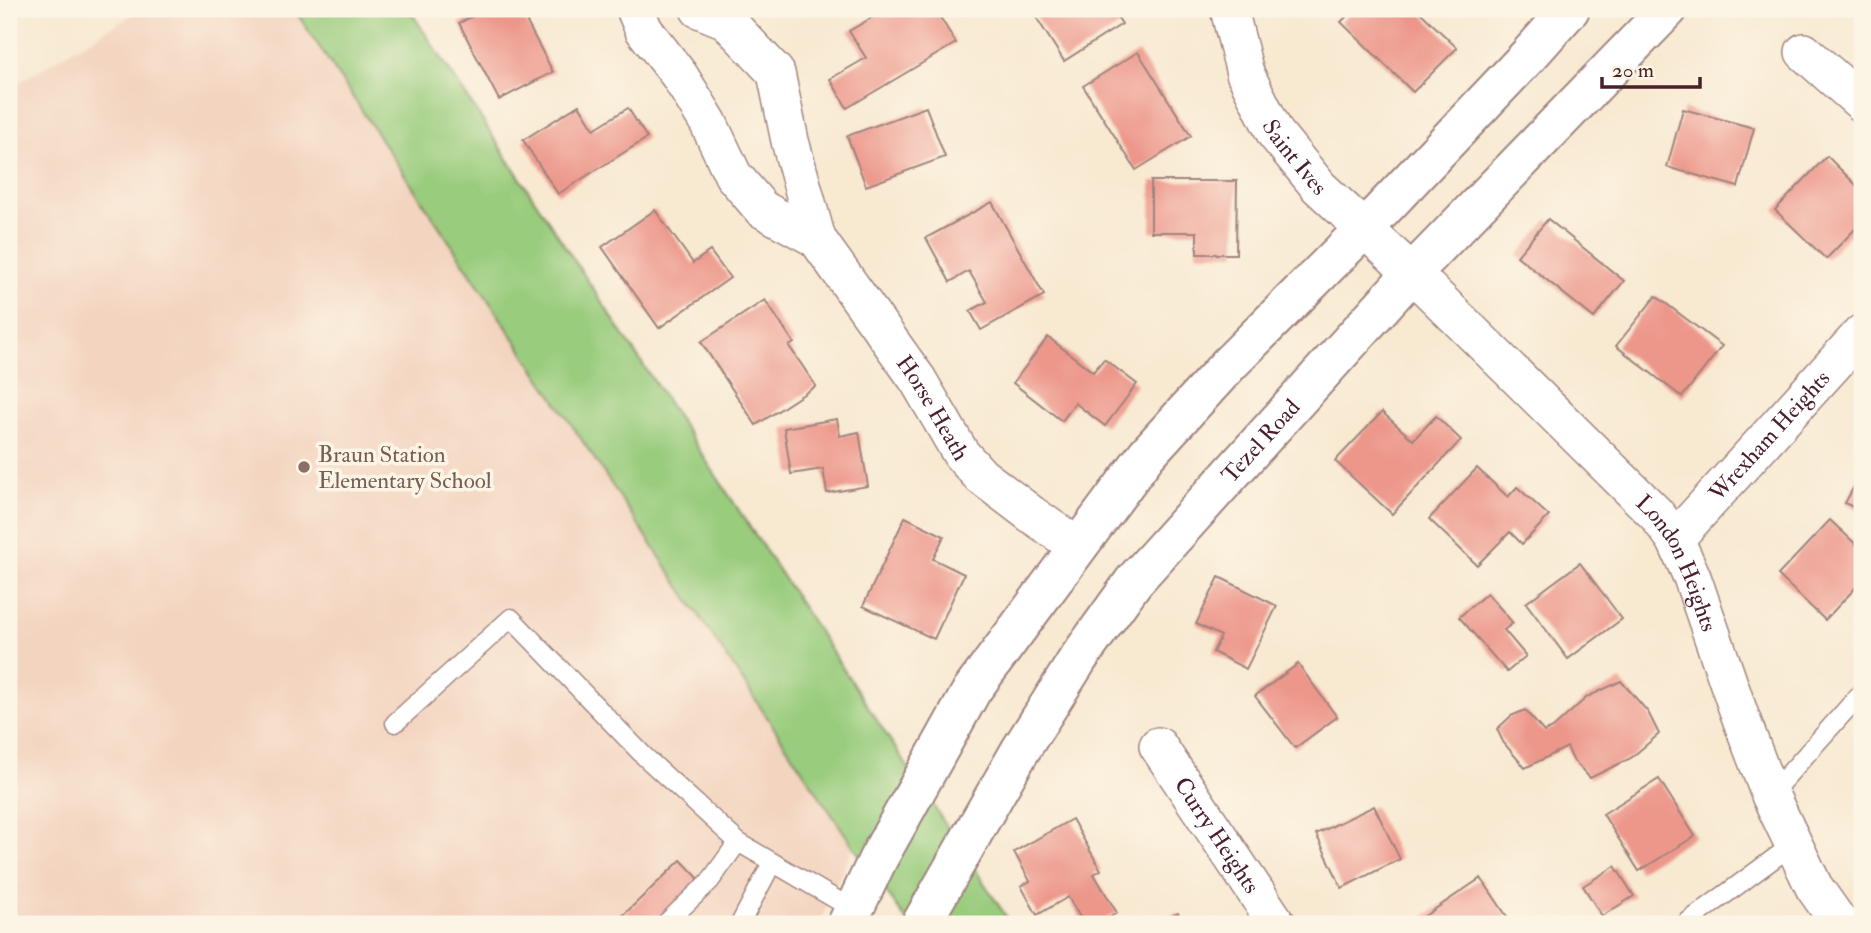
<svg xmlns="http://www.w3.org/2000/svg" width="1871" height="933" font-family="'IM FELL Double Pica',serif">
  <style>
    .built { fill: #f3d4bf }
    .green { fill: #99cc7d; stroke: #727654; stroke-width: 2 }
    .building { fill: #ed978b }
    .lines { fill: none; stroke-linecap: round; stroke-linejoin: round }
    .lane-casing { stroke: #a1847e; stroke-width: 21 }
    .street-casing { stroke: #a1847e; stroke-width: 40 }
    .secondary-casing { stroke: #a1847e; stroke-width: 42 }
    .lane { stroke: #fff; stroke-width: 18 }
    .street { stroke: #fff; stroke-width: 37 }
    .secondary { stroke: #fff; stroke-width: 38 }
    .education-dot { fill: #8d6e63; stroke: #fcf5e5; stroke-width: 2.5 }
    .labels { text-anchor: middle; dominant-baseline: central; stroke-width: 7; stroke-linejoin: round; paint-order: stroke }
    .street-label { font-size: 23px; fill: #4a1f2b; stroke: #fcf5e5 }
    .education-label { font-size: 23px; fill: #785e54; stroke: #fcf5e5; text-anchor: start }
  </style>
  <rect width="100%" height="100%" fill="#fcf5e5"/>
  <filter id="ink" filterUnits="userSpaceOnUse"><feTurbulence type="fractalNoise" baseFrequency=".0143" numOctaves="2"/><feDisplacementMap in="SourceGraphic" scale="14" xChannelSelector="R" yChannelSelector="G"/><feConvolveMatrix kernelMatrix="1 2 1 2 8 2 1 2 1" color-interpolation-filters="sRGB"/></filter>
  <filter id="wash" filterUnits="userSpaceOnUse"><feTurbulence type="fractalNoise" baseFrequency=".00686" numOctaves="4" result="noise"/><feDisplacementMap in="SourceGraphic" scale="28" xChannelSelector="R" yChannelSelector="G"/><feGaussianBlur stdDeviation="1.57" result="paint"/><feColorMatrix in="noise" values="0 0 0 0 0 0 0 0 0 0 0 0 0 0 0 0 0 1.4 0 .05"/><feComposite in="paint" operator="in"/></filter>
  <g filter="url(#wash)">
    <rect width="100%" height="100%" fill="#f8e9d1"/>
    <!-- built -->
    <path class="built" d="M142,9H194L197,13L205,9H294L853,846L819,924H9V88Z"/>
    <!-- green -->
    <path class="green" d="M294,9H409L1011,924H909L853,846Z"/>
    <g id="blocks">
      <!-- building -->
      <g class="building">
        <path d="M487,9H520L553,72L499,100L459,23Z"/>
        <path d="M887,9H935L956,43L847,108L830,79L866,58L849,31Z"/>
        <path d="M1031,9H1112L1122,24L1064,61Z"/>
        <path d="M1354,9H1417L1457,48L1413,92L1341,22Z"/>
        <path d="M1138,52L1191,136L1136,170L1083,86Z"/>
        <path d="M579,105L594,129L628,108L647,138L558,194L523,140Z"/>
        <path d="M926,107L945,157L866,186L847,136Z"/>
        <path d="M1683,109L1754,128L1738,187L1667,167Z"/>
        <path d="M1827,156L1862,191V222L1826,259L1775,210Z"/>
        <path d="M1151,181H1237L1236,254H1197V232H1151Z"/>
        <path d="M992,202L1044,295L981,330L970,311L987,302L969,271L950,282L926,238Z"/>
        <path d="M655,210L693,263L710,251L730,278L659,328L602,247Z"/>
        <path d="M1548,219L1624,281L1594,318L1517,256Z"/>
        <path d="M1656,296L1722,346L1682,397L1616,346Z"/>
        <path d="M765,300L794,343L789,346L816,386L756,425L701,342Z"/>
        <path d="M1048,337L1093,372L1104,359L1137,384L1105,426L1075,403L1062,421L1013,383Z"/>
        <path d="M1382,412L1413,440L1436,416L1461,440L1392,514L1335,461Z"/>
        <path d="M837,419L840,436L859,432L868,486L827,493L823,469L791,474L784,428Z"/>
        <path d="M1477,468L1508,497L1517,487L1549,516L1522,544L1510,532L1477,565L1429,519Z"/>
        <path d="M1862,472V512L1845,503Z"/>
        <path d="M905,517L944,536L933,559L964,574L934,639L863,606Z"/>
        <path d="M1830,520L1862,550V581L1825,620L1778,575Z"/>
        <path d="M1580,563L1622,619L1568,659L1526,603Z"/>
        <path d="M1219,577L1277,606L1246,669L1213,652L1221,636L1196,624Z"/>
        <path d="M1487,593L1513,623L1504,630L1526,656L1507,672L1459,617Z"/>
        <path d="M1298,664L1337,717L1295,748L1255,696Z"/>
        <path d="M1621,681L1648,712L1659,734L1631,758L1590,778L1573,760L1567,747L1525,768L1503,742L1497,729L1511,716L1525,710L1544,732L1553,728L1587,697Z"/>
        <path d="M1659,779L1695,836L1639,871L1603,814Z"/>
        <path d="M1374,806L1400,859L1342,888L1316,834Z"/>
        <path d="M1072,819L1101,870L1094,874L1117,913L1098,924H1084L1068,897L1037,915L1021,886L1030,881L1014,852Z"/>
        <path d="M681,860L700,880L654,924H614Z"/>
        <path d="M1615,866L1634,896L1602,916L1583,886Z"/>
        <path d="M1481,878L1512,924H1413Z"/>
        <path d="M1178,913L1183,924H1152Z"/>
      </g>
    </g>
  </g>
  <g filter="url(#ink)">
    <use href="#blocks" fill-opacity="0" stroke="#a1847e" stroke-width="2"/>
    <g class="lines">
      <!-- lane casing -->
      <g class="lane-casing">
        <g id="lane">
          <path d="M395,723L511,618L645,757L738,842"/>
          <path d="M1770,795L1862,692"/>
          <path d="M665,924L710,881L738,842L854,910"/>
          <path d="M740,924L772,863"/>
          <path d="M1685,924L1795,843"/>
        </g>
      </g>
      <!-- street casing -->
      <g class="street-casing">
        <g id="street">
          <path d="M635,9L644,30L679,75L708,122L733,175L762,209L817,239"/>
          <path id="s1" d="M699,9L726,20L776,73L790,141L817,239L918,380L961,454L981,476L1031,514L1078,547"/>
          <path id="s2" d="M1229,9L1245,73L1275,133L1319,187L1412,273L1656,514L1675,539L1692,577L1739,713L1770,795L1814,887L1840,924"/>
          <path d="M1804,52L1862,103"/>
          <path id="s3" d="M1675,539L1862,333"/>
          <path id="s4" d="M1158,746L1277,924"/>
        </g>
      </g>
      <!-- secondary casing -->
      <g class="secondary-casing">
        <g id="secondary">
          <path d="M847,924L878,859L972,690L1147,454L1229,364L1364,229L1529,55L1570,9"/>
          <path id="s5" d="M921,924L1020,751L1078,659L1134,581L1412,273L1668,9"/>
        </g>
      </g>
      <!-- lane -->
      <use href="#lane" class="lane"/>
      <!-- street -->
      <use href="#street" class="street"/>
      <!-- secondary -->
      <use href="#secondary" class="secondary"/>
    </g>
  </g>
  <!-- markers -->
  <circle class="education-dot" cx="304" cy="467" r="7"/>
  <g class="labels">
    <!-- street labels -->
    <g class="street-label">
      <text stroke="none"><textPath href="#s2" startOffset="164">Saint Ives</textPath></text>
      <text stroke="none"><textPath href="#s1" startOffset="478">Horse Heath</textPath></text>
      <text stroke="none"><textPath href="#s3" startOffset="140">Wrexham Heights</textPath></text>
      <text stroke="none"><textPath href="#s5" startOffset="593">Tezel Road</textPath></text>
      <text stroke="none"><textPath href="#s2" startOffset="726">London Heights</textPath></text>
      <text stroke="none"><textPath href="#s4" startOffset="107">Curry Heights</textPath></text>
    </g>
    <!-- education labels -->
    <g class="education-label">
      <text x="318" y="454">Braun Station<tspan x="318" dy="26">Elementary School</tspan></text>
    </g>
  </g>
  <!-- margin -->
  <rect width="1871" height="933" fill="none" stroke="#fcf5e5" stroke-width="35"/>
  <!-- scale -->
  <path d="M1602 77v10h98v-10" fill="none" stroke="#4a1f2b" stroke-width="3.5"/>
  <text x="1612" y="77" font-size="21" fill="#4a1f2b" stroke="#fcf5e5" stroke-width="5" paint-order="stroke">20 m</text>
</svg>
